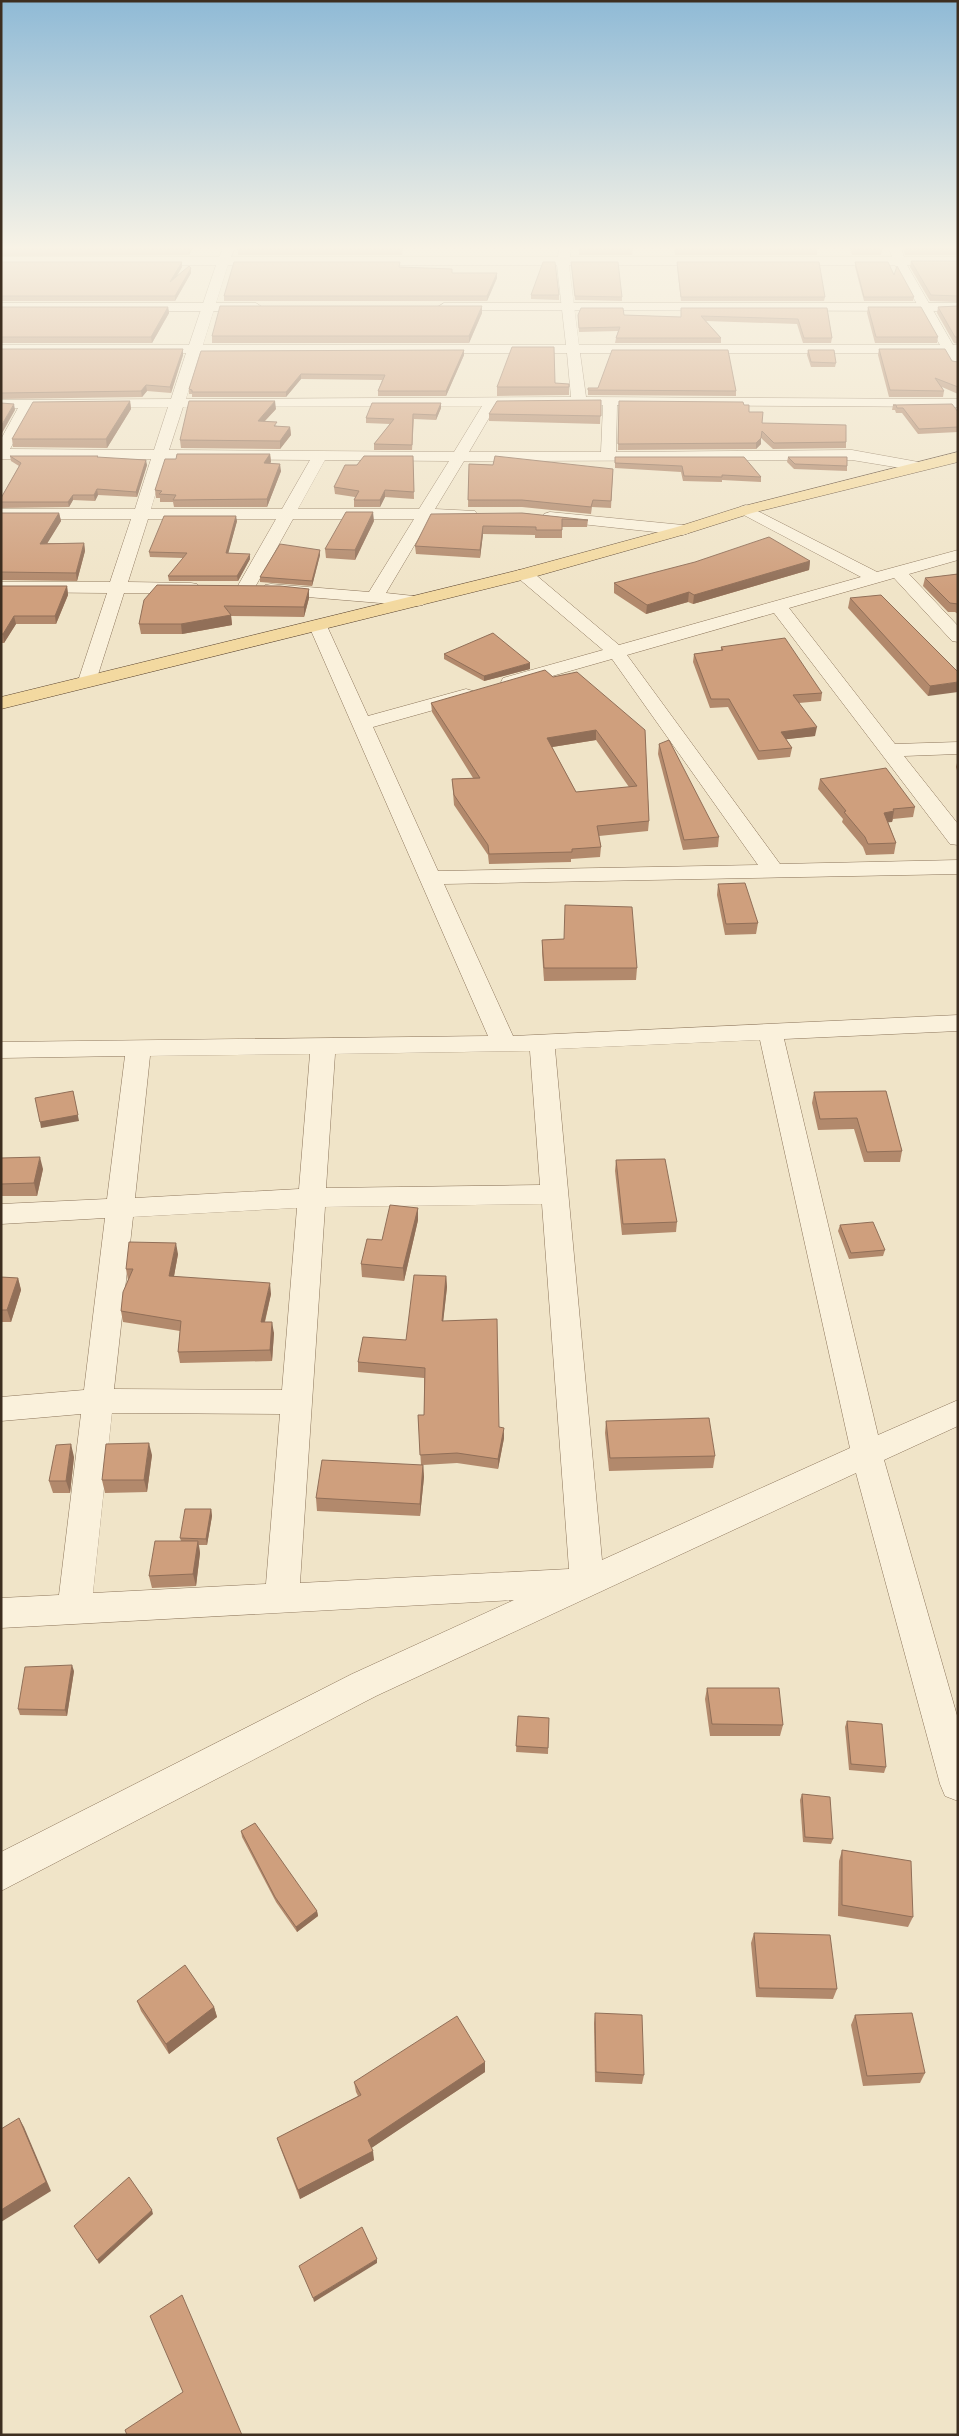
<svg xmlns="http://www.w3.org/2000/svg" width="959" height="2436" font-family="'Libre Baskerville',serif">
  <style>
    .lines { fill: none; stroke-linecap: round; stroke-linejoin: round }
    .street-casing { stroke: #8d765c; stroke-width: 1 }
    .secondary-casing { stroke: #6f573f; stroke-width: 1 }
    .primary-casing { stroke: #5b4430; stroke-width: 1 }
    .street { fill: #faf1dc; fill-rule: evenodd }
    .secondary { fill: #faf1dc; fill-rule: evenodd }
    .primary { fill: #f3d9a0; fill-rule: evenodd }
    .wall { fill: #b2896c; fill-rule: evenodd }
    .shaded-wall { fill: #916f58 }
    .building { fill: #cf9f7d; stroke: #916f58; fill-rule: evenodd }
  </style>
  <rect width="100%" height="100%" fill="#f0e4c8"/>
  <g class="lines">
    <!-- street casing -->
    <g class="street-casing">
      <g id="street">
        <path d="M223,248H235L231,257H558L559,248H571L570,257H892L889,248H901L904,257H958V265H907L953,345H958V367L952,366L945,353H580L586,397L958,399V407L617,405L616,452L852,450L924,463L927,466L919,471L852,460L464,461L435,509L475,511L477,514L475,517L469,519H430L386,593L423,597L426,601L423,605L417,606L271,594L265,593L262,589L265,585L271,584L369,592L414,519H293L254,589L251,593H239L236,589L276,519H148L128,582L191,583L197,584L200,588L197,592L191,593H124L96,681L94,685H80L78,681L107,593L1,592V582H110L131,519H1V509H135L151,459H1V439L18,408H1V400L171,399L186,353H1V345H189L216,265H1V257H219ZM228,265H557L566,345H203ZM569,265H895L940,345H579ZM200,353H567L571,397L186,399ZM603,405L601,452H469L496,406ZM482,406L454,452L169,450L183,407ZM168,407L154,450L10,449L33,408ZM166,459L310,460L282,509H151ZM325,460L449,461L419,509H298Z"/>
        <path d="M746,505L877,572L958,550V560L909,574L958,626V642L952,641L894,578L789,608L895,744L958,742V754L904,756L958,824V845L950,844L774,613L627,655L780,864L958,860V874L444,884L513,1036L958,1015V1031L784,1039L878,1435L958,1400V1426L884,1460L958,1719V1801L945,1796L940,1784L856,1473L376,1696L1,1891V1852L352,1674L514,1600L1,1628V1598L59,1595L81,1414L1,1421V1397L84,1390L105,1218L1,1224V1204L107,1199L125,1056L1,1058V1042L488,1036L309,626L312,622H324L327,626L368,716L466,689L473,691L476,695L473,699L373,727L438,871L758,865L612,659L510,688L503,686L501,682L503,678L603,650L518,578L515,574L518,570H530L619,645L861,577L740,513L738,510L740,507ZM760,1040L850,1448L602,1560L555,1049ZM530,1051L540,1185L326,1188L335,1054ZM310,1054L299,1189L135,1198L150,1056ZM542,1204L569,1569L300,1583L325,1207ZM297,1208L282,1390L114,1389L133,1217ZM112,1413L280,1414L266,1584L93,1593Z"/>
        <path d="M550,512L683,525L689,527L691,530L689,533L683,535L544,520L542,517L544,514Z"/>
      </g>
    </g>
    <!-- secondary casing -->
    <g class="secondary-casing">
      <g id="secondary">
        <path d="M1,303H256L262,307L256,311H1Z"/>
        <path d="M444,303H958V311L439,310L438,307Z"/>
      </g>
    </g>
    <!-- primary casing -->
    <g class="primary-casing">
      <path id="primary" d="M958,452V462L752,513L689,533L530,578L1,709V697L519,570L677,527L740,507Z"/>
    </g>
    <!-- street -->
    <use href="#street" class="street"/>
    <!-- secondary -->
    <use href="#secondary" class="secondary"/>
    <!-- primary -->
    <use href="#primary" class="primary"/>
  </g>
  <!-- wall -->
  <g class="wall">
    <path d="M1,248H193L189,255L1,256Z"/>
    <path d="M238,248H403L402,255H238Z"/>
    <path d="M579,248H633L632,255H579Z"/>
    <path d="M674,248H817V255H675Z"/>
    <path d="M850,248H881L882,250L881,255H852Z"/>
    <path d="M903,248H958V255H905Z"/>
    <path d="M911,261H958V302L930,301L910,267Z"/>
    <path d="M1,262H182V267L177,276L191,268V273L175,301H1Z"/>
    <path d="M571,262L622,297V301L575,300Z"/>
    <path d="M677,262L825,297L824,301H681L677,267Z"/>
    <path d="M855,262L894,275L914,297L913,301H864L855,267Z"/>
    <path d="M400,267L452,273H497V278L487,301H224V296Z"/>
    <path d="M531,295H559V300L531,299Z"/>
    <path d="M958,306V344L954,343L937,313L938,307Z"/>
    <path d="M1,307H168L169,313L152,343H1Z"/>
    <path d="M868,307L938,337L937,343H875L867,313Z"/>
    <path d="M827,308L832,338L831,343H803L797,324L706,321L721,338V343H615L616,338L618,331L579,332L578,319V315H624L681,317Z"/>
    <path d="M482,313L469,343H212V336Z"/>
    <path d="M1,349L183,355L171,393L147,391L142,397L1,399Z"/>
    <path d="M879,349L958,362V394L942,387L944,391L943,397H889L878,355Z"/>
    <path d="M464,350V355L446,396H378V391L382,380L301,379L286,397H192V394H189V389Z"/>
    <path d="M808,350L836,363L835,367H811L807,355Z"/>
    <path d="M555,383L569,387V395L497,396V387Z"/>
    <path d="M588,388L736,391V396L588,395Z"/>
    <path d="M601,400L600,424L489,421V414Z"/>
    <path d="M130,401L131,409L107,448L13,447L12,439Z"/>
    <path d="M619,401L744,405L749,412L762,423L846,442V448L773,449L761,438V444L756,449L618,450Z"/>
    <path d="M893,405L958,412V432L918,434L902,413H896L895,410H892Z"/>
    <path d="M441,408L436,420L414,419L412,450H374V444L390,424L366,423V418Z"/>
    <path d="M276,409L265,421L277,426L290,427L291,435L280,449L181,448L180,440Z"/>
    <path d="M270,454L271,462L270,463L281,471L267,507H174L173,502H160V498H156L155,490L176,459Z"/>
    <path d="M10,456L99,458L147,465L137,497L98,495L95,501L73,500L69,507L1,508V498L19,466L11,461Z"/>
    <path d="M413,456L414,499L385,497L380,507H354V500L355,497L335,494L334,487L357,465Z"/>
    <path d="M615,457L761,477V482L722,480V482L683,481L681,472L615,468Z"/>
    <path d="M788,457L847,466V471L794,469L787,462Z"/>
    <path d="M469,464L613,469L611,508L592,507L591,514L522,507H468Z"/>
    <path d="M1,513H59L61,521L47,543H84L85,551L77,581L1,580Z"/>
    <path d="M522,513L588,520L587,527H562V538H535V535L483,534L480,558L416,554L415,546Z"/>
    <path d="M237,521L228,553L250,559L238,581H169L168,576L183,558L150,557L149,552Z"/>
    <path d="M374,521L355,560L326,558L325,549Z"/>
    <path d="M320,550V555L312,586L260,582V577Z"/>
    <path d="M810,561L809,570L693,604L688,602L646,614L614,593V583Z"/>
    <path d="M958,574V614L955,612H948L923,586L925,578Z"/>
    <path d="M1,586H67L68,595L56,624H16L4,643H1Z"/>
    <path d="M309,589V598L304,617L231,616L232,625L182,634H141L139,624Z"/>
    <path d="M850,598L958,672L928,696L848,608Z"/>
    <path d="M721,647L822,693L821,701L799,703L815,736L786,739L792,748L790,757L758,760L728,707L710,708L693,662L694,654L721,650Z"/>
    <path d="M444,654L530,669L484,681L444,659Z"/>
    <path d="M553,677L645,730L649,821L648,831L599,836L601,847L600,857L571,859V862L489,864L488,855L454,805L452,779L473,778L432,712L431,703ZM596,740L629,787L576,792L552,747Z"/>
    <path d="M659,744L719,837L718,847L683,850L658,754Z"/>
    <path d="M958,759V774L956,767Z"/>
    <path d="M820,779L915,807L913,817L893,819L892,822H888L896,843L894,854L866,855L863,847L842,822L843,819L818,789Z"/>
    <path d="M718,884L758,923L756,934L725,935L717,895Z"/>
    <path d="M564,939L637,968L636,980L544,981L542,952V940Z"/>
    <path d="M886,1091L902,1151L900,1162H864L854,1129L818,1130L812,1103L814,1092Z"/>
    <path d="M1,1158L43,1169L37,1196H1Z"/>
    <path d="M616,1160L677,1222L676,1232L622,1235L615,1171Z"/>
    <path d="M418,1208V1220L404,1281L362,1277L361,1264L382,1240Z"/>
    <path d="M840,1225L885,1250L883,1256L849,1259L838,1231Z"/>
    <path d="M178,1254L174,1276L271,1294L265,1322L274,1333L272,1361L180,1363L178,1352L180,1331L123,1322L121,1311L128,1280L126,1269Z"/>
    <path d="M446,1276L447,1287L443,1321L504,1438L498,1469L457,1463L423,1465L424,1477L420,1516L317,1511L316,1498L421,1465L418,1415H424V1378L358,1372V1362L406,1340Z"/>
    <path d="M1,1277L18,1278L21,1290L11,1322H1Z"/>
    <path d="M606,1421L715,1456L713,1468L609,1471L605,1433Z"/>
    <path d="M152,1455L147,1492L105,1493L102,1480Z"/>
    <path d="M74,1457L70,1493H53L49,1481Z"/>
    <path d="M211,1509L212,1516L207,1545H199L200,1553L196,1586L152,1588L149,1576L181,1541L180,1538Z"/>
    <path d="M74,1671L67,1716L20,1715L18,1709Z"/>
    <path d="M707,1688L783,1725L780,1736H710L705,1699Z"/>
    <path d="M518,1716L549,1718L548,1754L516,1752Z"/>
    <path d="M847,1721L886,1767L884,1773L849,1770L845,1727Z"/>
    <path d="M802,1794L833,1839L831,1844L803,1842L800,1800Z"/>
    <path d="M241,1831L317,1911L318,1916L297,1932L276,1902L242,1837Z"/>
    <path d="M842,1850L913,1917L908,1927L838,1916L839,1861Z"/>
    <path d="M754,1933L837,1989L833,1999L756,1997L751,1943Z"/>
    <path d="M137,2001L214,2007L217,2017L169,2054L141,2011Z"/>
    <path d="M595,2013L644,2075L642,2084L595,2082L594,2023Z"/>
    <path d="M855,2015L925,2073L920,2083L863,2086L851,2025Z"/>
    <path d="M485,2062V2072L371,2148L374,2160L300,2199L280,2147L277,2138L358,2096L356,2092L354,2082Z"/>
  </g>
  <!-- shaded-wall -->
  <g class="shaded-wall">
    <path d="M189,248H193L189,255L188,250Z"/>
    <path d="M182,262V267L170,287V282Z"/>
    <path d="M191,268V273L175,301V296Z"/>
    <path d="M497,273V278L487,301V296Z"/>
    <path d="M482,306V313L469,343V336Z"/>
    <path d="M168,307L169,313L152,343L151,337Z"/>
    <path d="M183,349V355L171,393L170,387Z"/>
    <path d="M464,350V355L446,396V391Z"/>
    <path d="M301,374V379L286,397V392Z"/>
    <path d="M146,385L147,391L142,397L141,391Z"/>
    <path d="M130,401L131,409L107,448L106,439Z"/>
    <path d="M275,401L276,409L258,428V421Z"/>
    <path d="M441,403V408L436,420V415Z"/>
    <path d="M14,404L15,410L1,435V426Z"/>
    <path d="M290,427L291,435L280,449V441Z"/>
    <path d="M761,438V444L756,449V443Z"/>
    <path d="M270,454L271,462L264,471V463Z"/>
    <path d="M146,460L147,465L137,497L136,492Z"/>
    <path d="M280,464L281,471L267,507V499Z"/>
    <path d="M97,489L98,495L95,501L94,495Z"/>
    <path d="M385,490V497L380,507V500Z"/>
    <path d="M73,495V500L69,507L68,502Z"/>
    <path d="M373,512L374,521L355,560V550Z"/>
    <path d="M59,513L61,521L42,552L40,544Z"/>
    <path d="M236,516L237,521L227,558L226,553Z"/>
    <path d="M483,526V534L480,558V550Z"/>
    <path d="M84,543L85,551L77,581L76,573Z"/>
    <path d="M320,550V555L312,586V581Z"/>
    <path d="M250,554V559L238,581L237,576Z"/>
    <path d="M810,561L809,570L693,604L694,595Z"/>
    <path d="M67,586L68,595L56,624L55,616Z"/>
    <path d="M309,589V598L304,617V607Z"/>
    <path d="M689,592L688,602L646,614L647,605Z"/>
    <path d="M231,615L232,625L182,634L181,624Z"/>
    <path d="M14,616L16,624L4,643L3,634Z"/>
    <path d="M530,663V669L484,681V676Z"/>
    <path d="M958,682V692L928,696L930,686Z"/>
    <path d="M817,727L815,736L780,740L781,732Z"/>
    <path d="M596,730V740L546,748L547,738Z"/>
    <path d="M894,811L892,822L882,823L884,813Z"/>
    <path d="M73,1091L79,1121L41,1128L40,1122Z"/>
    <path d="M40,1157L43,1169L37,1196L34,1183Z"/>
    <path d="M418,1208V1220L404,1281L403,1268Z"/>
    <path d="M176,1243L178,1254L172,1287L169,1276Z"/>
    <path d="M446,1276L447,1287L442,1332V1321Z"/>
    <path d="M18,1278L21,1290L11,1322L7,1310Z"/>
    <path d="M270,1283L271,1294L262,1333L261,1322Z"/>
    <path d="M272,1322L274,1333L272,1361L270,1350Z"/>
    <path d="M504,1428V1438L498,1469V1459Z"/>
    <path d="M149,1443L152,1455L147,1492L144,1480Z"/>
    <path d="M71,1444L74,1457L70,1493L66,1481Z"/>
    <path d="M423,1465L424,1477L420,1516V1504Z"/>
    <path d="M211,1509L212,1516L207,1545L206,1539Z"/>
    <path d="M198,1541L200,1553L196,1586L193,1574Z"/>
    <path d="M72,1665L74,1671L67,1716L65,1710Z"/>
    <path d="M317,1911L318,1916L297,1932L296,1927Z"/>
    <path d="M214,2007L217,2017L169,2054L166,2044Z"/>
    <path d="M485,2062V2072L370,2149L368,2140Z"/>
    <path d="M19,2118L24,2127L51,2191L1,2222V2210Z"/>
    <path d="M373,2151L374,2160L300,2199L298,2190Z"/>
    <path d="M152,2210L153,2214L99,2264L97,2260Z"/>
    <path d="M377,2259V2263L314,2302L313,2298Z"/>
  </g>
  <!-- building -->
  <g class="building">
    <path d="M1,248H189L188,250H1Z"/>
    <path d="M238,248H402V250H237Z"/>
    <rect x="579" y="248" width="53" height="2"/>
    <rect x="675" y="248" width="142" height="2"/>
    <path d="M852,248H881L882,250H852Z"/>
    <rect x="906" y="248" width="52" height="1"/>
    <path d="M911,261H958V296L931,295Z"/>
    <path d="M1,262H182L170,282L189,266L191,268L175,296H1Z"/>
    <path d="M234,262H400L399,267L452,269V273H497L487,296H224Z"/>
    <path d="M543,262H555L559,295H531Z"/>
    <path d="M571,262H618L622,297L575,296Z"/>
    <path d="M677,262H819L825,297H681Z"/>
    <path d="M855,262H888L894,275L897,266L914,297H864Z"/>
    <path d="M220,306H482L469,336H212Z"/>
    <path d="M958,306V337H955L938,307Z"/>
    <path d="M1,307H168L151,337H1Z"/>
    <path d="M868,307H921L938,337H876Z"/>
    <path d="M581,308H623L624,315L681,317V308H827L832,338H804L798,319L701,316L721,338H616L620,327L579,328L578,315Z"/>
    <path d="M512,347H554L555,383L569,384V387H497Z"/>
    <path d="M1,349H183L170,387L146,385L141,391L1,393Z"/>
    <path d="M879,349H945L952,361L958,362V387L935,378L944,391L890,390Z"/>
    <path d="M464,350L446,391H378L385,375L301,374L286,392H192V390L189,389L201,351Z"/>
    <path d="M612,350H728L736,391L588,390V388H598Z"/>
    <path d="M808,350H834L836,363L811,362Z"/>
    <path d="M601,400V416L489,414L497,401Z"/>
    <path d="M130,401L106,439H12L33,402Z"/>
    <path d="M189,401H275L258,421L277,422L274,426L290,427L280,441L180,440Z"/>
    <path d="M619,401L743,402L744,405H749V412H763L762,423L846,425V442L774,443L762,431L761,438L756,443L618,444Z"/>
    <path d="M1,403L14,404L1,426Z"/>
    <path d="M372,403H441L436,415L413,414L412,445L374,444L394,419L366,418Z"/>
    <path d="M952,404L958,412V427L919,429L903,408H897L896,405H893Z"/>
    <path d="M177,454H270L264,463L280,464L267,499L173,500L176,495L159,494L162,491L155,490L165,459H176Z"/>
    <path d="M10,456H98L97,457L146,460L136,492L97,489L94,495H73L68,502H1V498L21,463Z"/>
    <path d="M364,456H413L414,492L385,490L380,500H354L359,491L334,487L345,465H357Z"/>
    <path d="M495,456L613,469L611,501L593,500L591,507L522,500H468L469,464L493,465Z"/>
    <path d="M615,457H744L761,477L722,475V477L684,476L682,466L615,463Z"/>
    <path d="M788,457H847V466L795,464Z"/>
    <path d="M346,512H373L355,550L325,549Z"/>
    <path d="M1,513H59L40,544L84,543L76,573L1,572Z"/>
    <path d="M522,513L588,520L562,519V530H536V527L483,526L480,550L415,546L431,514Z"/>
    <path d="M164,516H236L226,553L250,554L237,576H168L187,553L149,552Z"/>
    <path d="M769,537L810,561L694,595L689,592L647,605L614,583L695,562Z"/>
    <path d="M280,544L320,550L312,581L260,577Z"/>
    <path d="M958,574V604L950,603L925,578Z"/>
    <path d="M157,585L280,586L309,589L304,607L224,606L231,615L181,624H139L144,600Z"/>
    <path d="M1,586H67L55,616H14L3,634H1Z"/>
    <path d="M881,595L958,672V682L930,686L850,598Z"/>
    <path d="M493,633L530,663L484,676L444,654Z"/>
    <path d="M785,638L822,693L793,695L817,727L781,732L792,748L759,751L729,699H711L694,654L723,650L721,647Z"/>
    <path d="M545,670L553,677L577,672L645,730L649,821L597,826L601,847L572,849V852L489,854L488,845L454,795L452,779L480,778L431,703ZM596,730L637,786L576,792L547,738Z"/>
    <path d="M669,740L719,837L684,840L659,744Z"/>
    <path d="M886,768L915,807L893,809L894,811L884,813L896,843L868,844L865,837L844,812L846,811L820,779Z"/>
    <path d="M745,883L758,923L726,924L718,884Z"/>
    <path d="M565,905L632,907L637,968H544L542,940L564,939Z"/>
    <path d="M73,1091L78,1115L40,1122L35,1098Z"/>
    <path d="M886,1091L902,1151L867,1152L857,1118L820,1119L814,1092Z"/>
    <path d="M40,1157L34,1183L1,1184V1158Z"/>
    <path d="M665,1159L677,1222L623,1224L616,1160Z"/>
    <path d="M390,1205L418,1208L403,1268L361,1264L367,1239L382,1240Z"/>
    <path d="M873,1222L885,1250L851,1253L840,1225Z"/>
    <path d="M129,1242L176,1243L169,1276L270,1283L261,1322H272L270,1350L178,1352L181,1321L121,1311L123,1292L133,1269H126Z"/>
    <path d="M414,1275L446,1276L442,1321L497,1319L499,1427L504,1428L498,1459L457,1453L420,1455L418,1415H424L425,1368L358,1362L363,1337L406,1340Z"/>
    <path d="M1,1277L18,1278L7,1310H1Z"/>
    <path d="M709,1418L715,1456L610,1458L606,1421Z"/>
    <path d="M149,1443L144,1480H102L106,1444Z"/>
    <path d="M71,1444L66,1481H49L56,1445Z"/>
    <path d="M322,1460L423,1465L420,1504L316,1498Z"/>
    <path d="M185,1509H211L206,1539L180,1538Z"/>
    <path d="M155,1541H198L193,1574L149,1576Z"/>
    <path d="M72,1665L65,1710L18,1709L25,1667Z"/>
    <path d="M707,1688H779L783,1725L712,1724Z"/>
    <path d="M518,1716L549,1718L548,1748L516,1746Z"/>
    <path d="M847,1721L882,1724L886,1767L851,1764Z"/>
    <path d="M802,1794L830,1797L833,1839L805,1837Z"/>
    <path d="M255,1823L317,1911L296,1927L275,1897L241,1831Z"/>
    <path d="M842,1850L911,1861L913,1917L842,1905Z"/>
    <path d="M754,1933L830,1935L837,1989L759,1988Z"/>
    <path d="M185,1965L214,2007L166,2044L137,2001Z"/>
    <path d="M595,2013L642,2015L644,2075L596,2072Z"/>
    <path d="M912,2013L925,2073L867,2076L855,2015Z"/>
    <path d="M457,2016L485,2062L368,2140L373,2151L298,2190L277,2138L361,2095L354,2082Z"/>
    <path d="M19,2118L46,2182L1,2210V2129Z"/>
    <path d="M129,2177L152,2210L97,2260L74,2226Z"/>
    <path d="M362,2227L377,2259L313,2298L299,2266Z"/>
    <path d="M182,2295L242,2435H127L125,2430L183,2392L150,2316Z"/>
  </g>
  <!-- sky -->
  <linearGradient id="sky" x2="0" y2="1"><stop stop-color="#8fbad6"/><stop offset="0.42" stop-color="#f8f3e6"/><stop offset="1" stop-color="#f8f3e6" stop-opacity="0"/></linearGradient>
  <rect width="959" height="590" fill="url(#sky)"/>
  <!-- border -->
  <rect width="959" height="2436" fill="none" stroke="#3d2e20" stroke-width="5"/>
</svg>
